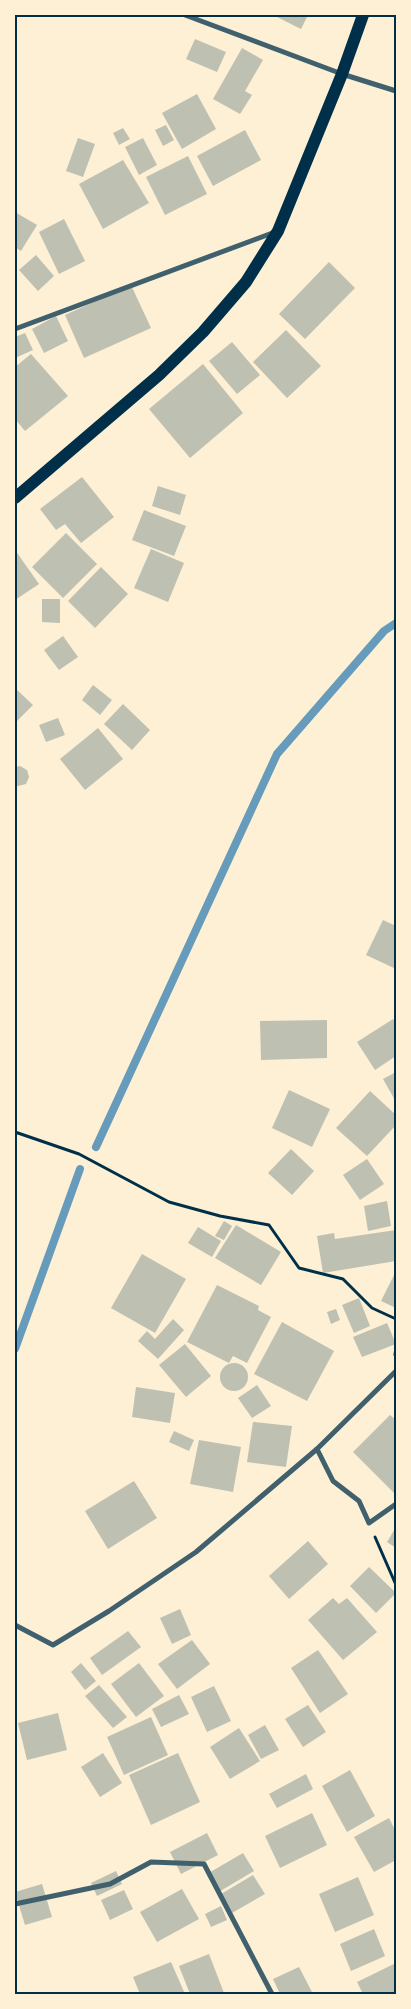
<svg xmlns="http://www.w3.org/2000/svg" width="411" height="2009" font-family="Commissioner,sans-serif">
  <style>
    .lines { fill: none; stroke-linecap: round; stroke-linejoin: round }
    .stream { stroke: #669bbc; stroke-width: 8 }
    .building { fill: #bec0b2 }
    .path { stroke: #003049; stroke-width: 3 }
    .minor { stroke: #3f606c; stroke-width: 5 }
    .primary { stroke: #003049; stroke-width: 12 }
    .neatline { fill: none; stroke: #003049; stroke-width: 2 }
  </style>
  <rect width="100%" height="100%" fill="#fdf0d5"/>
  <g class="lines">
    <!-- stream -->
    <g class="stream">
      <path d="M96,1147L277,754L384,631L396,623"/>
      <path d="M15,1349L80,1169"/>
    </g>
  </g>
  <!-- building -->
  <g class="building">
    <path d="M273,15H308L301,29Z"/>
    <path d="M195,39L226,52L217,72L186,59Z"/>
    <path d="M242,48L263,60L245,91L252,95L240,114L213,99Z"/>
    <path d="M197,94L216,129L182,149L162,113Z"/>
    <path d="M166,125L174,140L163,146L155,130Z"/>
    <path d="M123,128L130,139L119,145L113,133Z"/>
    <path d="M245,130L261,160L213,186L197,156Z"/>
    <path d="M78,138L95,144L83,177L66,171Z"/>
    <path d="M143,138L157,165L139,175L125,147Z"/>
    <path d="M188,156L207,194L165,215L146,177Z"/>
    <path d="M123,160L149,203L103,229L79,184Z"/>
    <path d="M15,212L37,225L21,251L15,247Z"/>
    <path d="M64,219L85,261L59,274L39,232Z"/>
    <path d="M36,255L54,276L38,291L19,270Z"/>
    <path d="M329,262L355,288L305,339L279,314Z"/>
    <path d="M131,285L151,328L84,358L65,315Z"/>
    <path d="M56,316L68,341L44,353L32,329Z"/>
    <path d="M286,330L321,366L287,398L253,362Z"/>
    <path d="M25,333L33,350L15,358V337Z"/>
    <path d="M232,342L260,375L237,394L209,361Z"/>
    <path d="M31,354L68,396L25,431L15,419V367Z"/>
    <path d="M203,364L243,413L190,458L149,409Z"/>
    <path d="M82,477L114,517L81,543L65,524L56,530L40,509Z"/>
    <path d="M158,486L186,495L180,515L152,506Z"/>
    <path d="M144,510L186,526L174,556L132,540Z"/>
    <path d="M66,533L97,564L63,598L32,567Z"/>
    <path d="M151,549L184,563L168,602L134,588Z"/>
    <path d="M15,550L39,584L15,600Z"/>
    <path d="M101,567L128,594L95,628L68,601Z"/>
    <path d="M42,599H60V623L42,622Z"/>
    <path d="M63,636L78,657L59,670L44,650Z"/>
    <path d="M93,685L112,700L100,715L82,700Z"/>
    <path d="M15,688L33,705L15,723Z"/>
    <path d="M123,704L150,730L132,750L104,724Z"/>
    <path d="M58,718L65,735L46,742L39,725Z"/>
    <path d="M98,728L123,759L85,790L60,759Z"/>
    <path d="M20,766L27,770L29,777L26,784L18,786L15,785V767Z"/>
    <path d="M383,920L396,926V969L366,955Z"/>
    <path d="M393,1019L396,1024V1056L375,1070L357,1042Z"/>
    <path d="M327,1020V1058L261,1060L260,1021Z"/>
    <path d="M396,1072V1102L383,1079Z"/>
    <path d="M289,1090L330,1109L312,1147L272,1128Z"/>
    <path d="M370,1091L396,1115V1125L367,1156L336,1128Z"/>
    <path d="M291,1149L314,1171L292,1195L268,1173Z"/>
    <path d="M367,1159L384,1184L360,1200L343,1175Z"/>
    <path d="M387,1201L391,1226L368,1231L364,1206Z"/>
    <path d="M224,1221L232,1226L224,1240L215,1236Z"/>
    <path d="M236,1225L281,1252L261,1285L215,1258Z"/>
    <path d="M198,1227L221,1241L212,1257L188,1243Z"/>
    <path d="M396,1230V1261L323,1273L317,1236L334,1233L335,1239Z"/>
    <path d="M142,1254L186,1279L155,1333L111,1308Z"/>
    <path d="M396,1271V1308L381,1301Z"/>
    <path d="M217,1285L259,1306L258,1310L271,1317L247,1363L233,1356L229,1363L187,1342Z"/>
    <path d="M359,1298L370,1326L354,1333L342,1305Z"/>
    <path d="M336,1309L340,1320L331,1324L327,1312Z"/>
    <path d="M173,1319L184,1330L158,1359L138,1341L147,1331L155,1339Z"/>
    <path d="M282,1322L334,1351L307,1401L254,1374Z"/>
    <path d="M387,1323L396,1344L362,1357L353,1337Z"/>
    <path d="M185,1344L211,1376L186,1397L159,1365Z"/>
    <circle cx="234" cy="1377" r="14"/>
    <path d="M257,1385L271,1406L252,1418L238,1398Z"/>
    <path d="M136,1387L175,1393L170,1423L132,1417Z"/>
    <path d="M390,1415L396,1420V1495L353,1452Z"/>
    <path d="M253,1422L292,1426L286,1467L247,1462Z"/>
    <path d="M174,1431L194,1440L189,1451L169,1442Z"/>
    <path d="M199,1440L241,1447L233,1492L190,1484Z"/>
    <path d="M134,1481L157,1518L108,1549L85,1511Z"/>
    <path d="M396,1527V1548L387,1542Z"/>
    <path d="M308,1541L328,1564L289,1599L269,1576Z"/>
    <path d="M369,1567L396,1593L376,1613L350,1586Z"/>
    <path d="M333,1598L339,1604L347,1598L377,1632L343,1660L308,1620Z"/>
    <path d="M180,1609L191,1635L172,1644L160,1618Z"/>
    <path d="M128,1631L141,1647L102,1675L90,1658Z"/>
    <path d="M192,1640L210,1664L177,1689L158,1664Z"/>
    <path d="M318,1650L348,1694L320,1713L291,1668Z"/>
    <path d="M81,1663L96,1681L85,1690L71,1672Z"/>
    <path d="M139,1663L164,1696L136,1717L111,1684Z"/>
    <path d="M99,1685L127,1717L113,1728L85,1696Z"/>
    <path d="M214,1686L231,1721L207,1732L191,1697Z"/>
    <path d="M179,1695L189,1714L161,1727L152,1709Z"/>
    <path d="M308,1705L326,1732L303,1747L285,1719Z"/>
    <path d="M58,1713L67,1750L27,1760L18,1723Z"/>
    <path d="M151,1717L168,1755L124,1775L107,1737Z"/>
    <path d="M265,1725L279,1750L261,1759L248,1735Z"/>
    <path d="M239,1728L260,1761L230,1779L210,1747Z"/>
    <path d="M103,1753L122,1783L100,1797L81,1767Z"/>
    <path d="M178,1753L200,1802L151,1825L129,1775Z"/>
    <path d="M350,1770L375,1816L347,1832L322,1786Z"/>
    <path d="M306,1774L313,1789L277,1808L269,1794Z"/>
    <path d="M312,1813L327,1845L280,1868L265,1836Z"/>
    <path d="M389,1818L396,1832V1860L374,1872L354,1837Z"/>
    <path d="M207,1833L218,1855L181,1874L170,1852Z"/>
    <path d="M243,1853L254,1871L217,1893L207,1874Z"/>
    <path d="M116,1871L122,1884L97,1896L91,1883Z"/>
    <path d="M253,1875L265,1894L232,1913L221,1894Z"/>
    <path d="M358,1877L374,1915L335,1932L319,1894Z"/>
    <path d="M42,1884L52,1917L25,1925L15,1892Z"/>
    <path d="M182,1889L199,1919L157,1942L140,1912Z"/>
    <path d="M124,1890L133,1909L110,1920L101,1900Z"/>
    <path d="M221,1906L227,1920L211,1927L205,1914Z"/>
    <path d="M374,1929L385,1956L351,1971L340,1944Z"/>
    <path d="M209,1954L224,1993L190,1994L179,1966Z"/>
    <path d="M171,1962L185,1994H140L133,1977Z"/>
    <path d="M396,1963V1994H363L357,1982Z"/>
    <path d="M299,1967L313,1994H280L273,1979Z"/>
  </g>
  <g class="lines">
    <!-- path -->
    <g class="path">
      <path d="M15,1132L79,1154L169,1202L220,1216L269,1225L299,1268L343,1279L372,1308L396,1319"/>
      <path d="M395,1355L396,1347"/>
      <path d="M375,1537L396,1585"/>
    </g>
    <!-- minor -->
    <g class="minor">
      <path d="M185,15L342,74L396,91"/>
      <path d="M15,329L275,232"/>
      <path d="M317,1449L333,1481L359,1501L369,1523L396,1504"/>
      <path d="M15,1625L53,1645L109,1611L196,1552L317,1449L396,1371"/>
      <path d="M15,1904L110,1884L151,1862L204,1864L272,1994"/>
    </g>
    <!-- primary -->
    <path class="primary" d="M15,498L159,375L203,332L246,282L278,231L342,74L363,15"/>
  </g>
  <!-- border -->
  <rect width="411" height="2009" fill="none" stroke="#fdf0d5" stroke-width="32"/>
  <rect x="16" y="16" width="379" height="1977" class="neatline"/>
</svg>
